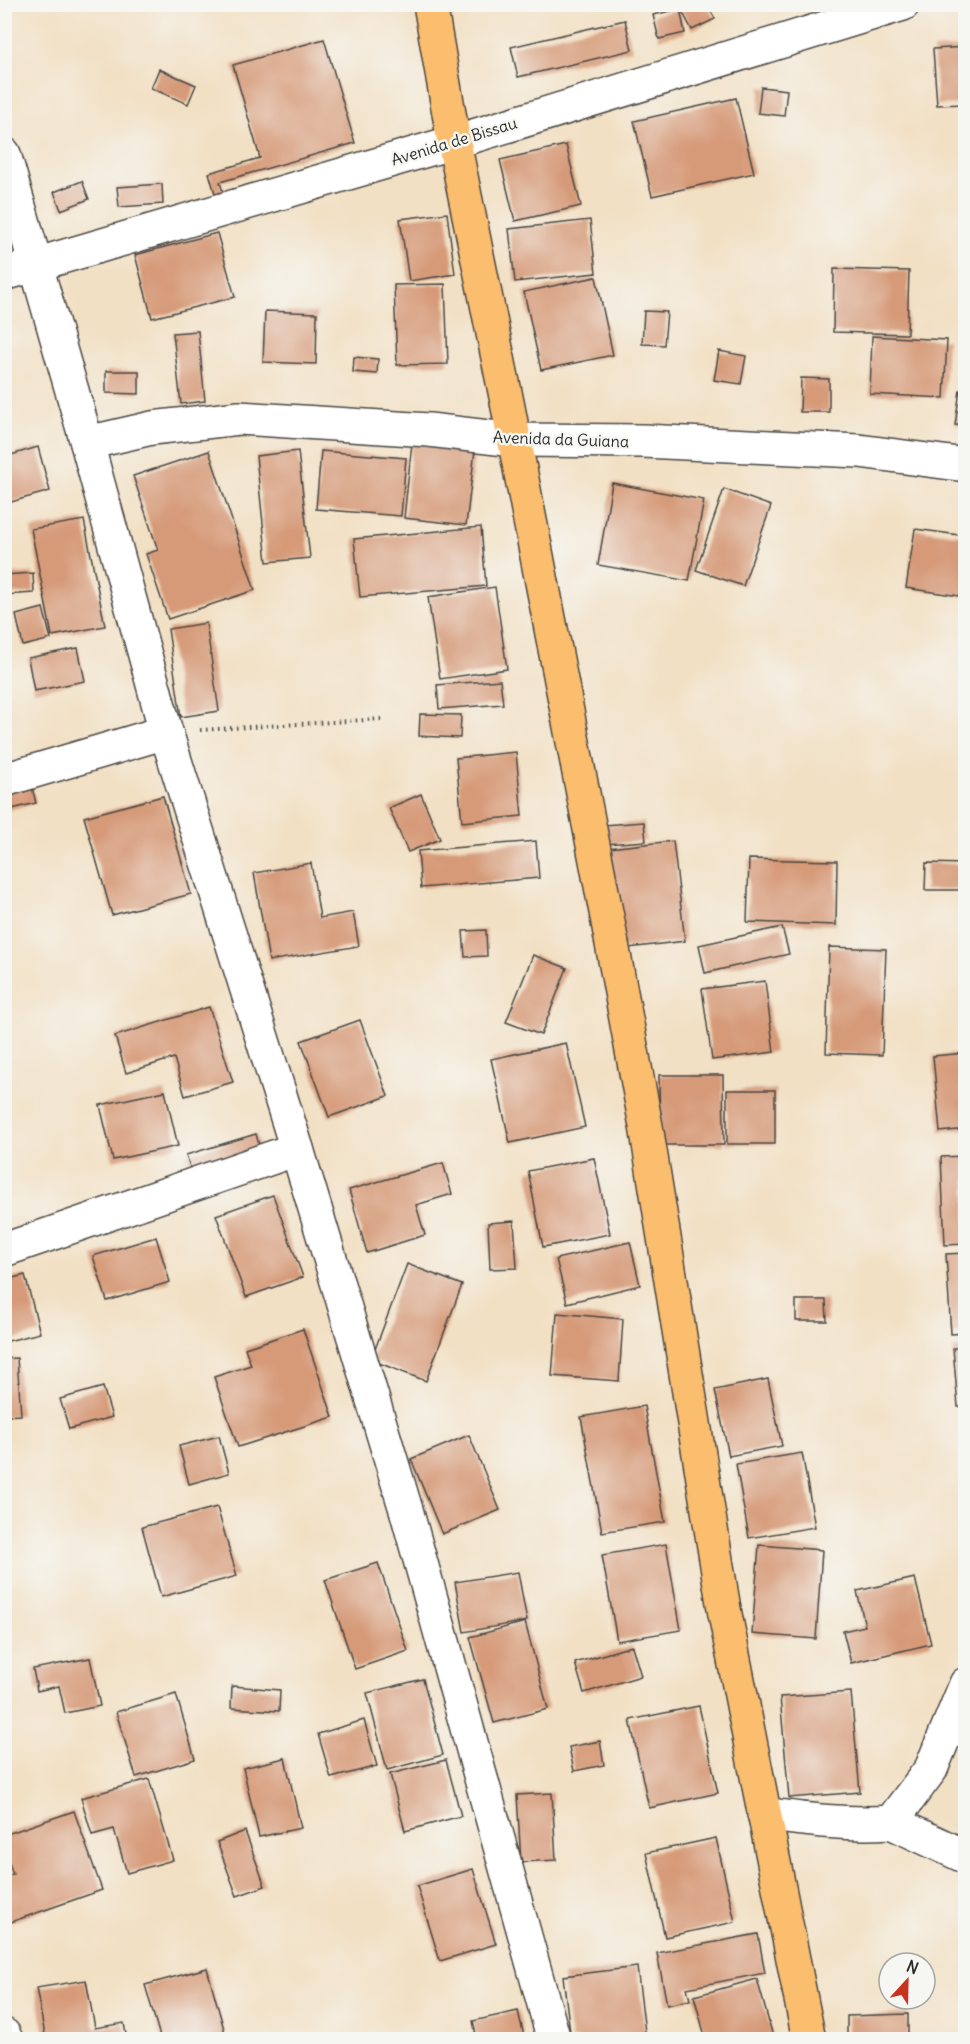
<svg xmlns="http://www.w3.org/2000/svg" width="970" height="2044" font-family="Delius,sans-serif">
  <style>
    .building { fill: #d69a78 }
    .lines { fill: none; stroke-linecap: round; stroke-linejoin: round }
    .street-casing { stroke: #494642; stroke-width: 36 }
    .primary-casing { stroke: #494642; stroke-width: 36 }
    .path { stroke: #494642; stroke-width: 4; stroke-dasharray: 1.5 4.5; stroke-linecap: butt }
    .street { stroke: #fff; stroke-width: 33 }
    .primary { stroke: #fbbd6e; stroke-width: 33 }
    .labels { text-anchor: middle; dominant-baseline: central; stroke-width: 5; stroke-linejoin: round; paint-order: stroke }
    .street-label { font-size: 16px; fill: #2b2b2b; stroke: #f6f6f2 }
  </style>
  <rect width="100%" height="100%" fill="#f6f6f2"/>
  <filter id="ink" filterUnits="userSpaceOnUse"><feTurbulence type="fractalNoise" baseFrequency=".0167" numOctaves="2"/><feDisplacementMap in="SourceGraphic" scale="12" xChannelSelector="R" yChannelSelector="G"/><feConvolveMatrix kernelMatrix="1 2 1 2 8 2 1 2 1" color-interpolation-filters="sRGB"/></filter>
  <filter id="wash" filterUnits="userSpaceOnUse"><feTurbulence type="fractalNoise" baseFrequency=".008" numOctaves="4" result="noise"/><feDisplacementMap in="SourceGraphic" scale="24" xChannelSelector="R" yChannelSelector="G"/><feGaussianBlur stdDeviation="1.35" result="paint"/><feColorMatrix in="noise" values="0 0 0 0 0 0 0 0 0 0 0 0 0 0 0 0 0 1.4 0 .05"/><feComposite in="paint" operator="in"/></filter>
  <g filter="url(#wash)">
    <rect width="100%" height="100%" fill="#f2e0c4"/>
    <g id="blocks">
      <!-- building -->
      <g class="building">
        <path d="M685,4H707L715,19L692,30L680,7Z"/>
        <path d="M680,9L685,33L659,39L653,15Z"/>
        <path d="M625,20L632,50L518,77L511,47Z"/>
        <path d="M324,39L355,143L220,182L227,205L219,207L209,173L260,158L233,65Z"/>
        <path d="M966,47V104L937,105L933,49Z"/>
        <path d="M159,69L196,85L188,104L151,88Z"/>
        <path d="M761,87L787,90L784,116L758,113Z"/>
        <path d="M736,98L754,173L652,196L634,121Z"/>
        <path d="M566,145L581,206L515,221L500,160Z"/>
        <path d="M82,181L89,199L61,210L54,192Z"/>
        <path d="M162,184L163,204L119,207L117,187Z"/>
        <path d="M447,213L455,274L409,281L400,219Z"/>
        <path d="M590,220L596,273L515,282L509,229Z"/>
        <path d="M217,233L235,297L152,318L135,255Z"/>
        <path d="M834,269L909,271L907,334L833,332Z"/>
        <path d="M596,277L613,355L541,370L524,292Z"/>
        <path d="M445,284L448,364L397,365L394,285Z"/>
        <path d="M265,311L317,313L316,364L263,362Z"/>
        <path d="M644,311L667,312L664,345L642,344Z"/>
        <path d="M198,331L205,401L181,404L173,333Z"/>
        <path d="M872,336L947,340L944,398L870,394Z"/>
        <path d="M719,351L746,356L741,384L714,380Z"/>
        <path d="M354,357L378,359L377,374L353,372Z"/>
        <path d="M106,371H139V394L106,393Z"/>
        <path d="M801,378L829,379V412H800Z"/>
        <path d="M960,390L966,391V426L955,425Z"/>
        <path d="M412,443L475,450L466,525L404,518Z"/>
        <path d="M38,447L50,491L4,504V457Z"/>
        <path d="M209,451L255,590L168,619L146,554L158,550L133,476Z"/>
        <path d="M298,451L310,558L267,562L256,456Z"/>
        <path d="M321,451L406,458L401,516L316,509Z"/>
        <path d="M612,483L704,500L689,581L598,565Z"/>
        <path d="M724,489L771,506L743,586L696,570Z"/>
        <path d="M84,520L105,626L52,636L31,529Z"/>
        <path d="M481,527L486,586L360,597L354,539Z"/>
        <path d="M915,529L966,536V597L906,588Z"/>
        <path d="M33,573L34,593L4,595V575Z"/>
        <path d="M495,587L507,669L440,679L428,597Z"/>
        <path d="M43,608L51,639L23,646L16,615Z"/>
        <path d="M206,623L219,711L181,717L168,629Z"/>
        <path d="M78,648L85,681L34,691L28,658Z"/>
        <path d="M500,680L503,704L439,709L437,685Z"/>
        <path d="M420,714L461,715L460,738L419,736Z"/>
        <path d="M516,752L522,816L462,822L456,758Z"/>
        <path d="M31,783L36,803L4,811V790Z"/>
        <path d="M421,794L440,839L408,852L389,808Z"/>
        <path d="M163,796L191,894L112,915L84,817Z"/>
        <path d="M644,822L646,841L605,844L604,825Z"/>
        <path d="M536,841L539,878L421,888L418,851Z"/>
        <path d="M673,841L685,941L621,949L609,848Z"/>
        <path d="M749,859L837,861L836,925L747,922Z"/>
        <path d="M311,863L320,918L353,912L359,946L269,961L254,873Z"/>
        <path d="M926,863L966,864V890H925Z"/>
        <path d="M782,927L789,954L705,973L699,945Z"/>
        <path d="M486,930L487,956L465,957L463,931Z"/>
        <path d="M829,947L886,949L882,1055L826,1053Z"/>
        <path d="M533,955L567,968L541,1035L506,1022Z"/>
        <path d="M765,981L774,1052L712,1060L702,989Z"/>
        <path d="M209,1007L233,1082L185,1096L174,1058L126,1073L115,1036Z"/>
        <path d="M360,1020L388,1096L329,1117L301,1041Z"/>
        <path d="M566,1043L585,1127L510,1143L491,1059Z"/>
        <path d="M966,1053V1129L940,1132L933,1056Z"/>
        <path d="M659,1075H723L724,1145H660Z"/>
        <rect x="727" y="1090" width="48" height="54"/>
        <path d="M165,1091L178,1146L113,1160L100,1105Z"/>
        <path d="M256,1134L262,1155L193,1176L186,1155Z"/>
        <path d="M966,1156V1244L945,1245L941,1157Z"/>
        <path d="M594,1158L610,1234L543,1247L528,1171Z"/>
        <path d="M443,1163L452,1194L416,1205L425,1235L367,1253L349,1190Z"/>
        <path d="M273,1195L303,1277L246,1297L216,1215Z"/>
        <path d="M514,1221L517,1268L490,1269L488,1223Z"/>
        <path d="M156,1237L170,1282L107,1301L93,1256Z"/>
        <path d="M630,1242L640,1285L567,1303L556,1259Z"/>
        <path d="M966,1253V1333L951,1334L946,1254Z"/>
        <path d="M407,1264L462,1285L426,1381L371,1360Z"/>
        <path d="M25,1275L40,1333L4,1342V1280Z"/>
        <path d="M796,1300H826L827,1321H796Z"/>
        <path d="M557,1313L623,1319L619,1381L552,1376Z"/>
        <path d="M303,1329L333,1417L238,1447L214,1377L251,1365L245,1348Z"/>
        <path d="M953,1348H966V1407H958Z"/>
        <path d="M17,1358L21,1415L4,1416V1359Z"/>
        <path d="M768,1379L782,1446L729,1456L715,1390Z"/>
        <path d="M103,1387L112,1417L69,1429L60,1399Z"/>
        <path d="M644,1406L665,1522L602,1532L581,1417Z"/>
        <path d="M469,1435L500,1510L442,1534L411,1459Z"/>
        <path d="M219,1436L229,1473L189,1484L179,1446Z"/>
        <path d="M802,1453L815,1527L749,1538L736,1464Z"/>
        <path d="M217,1507L237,1576L161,1597L142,1527Z"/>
        <path d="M666,1544L681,1630L617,1641L602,1555Z"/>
        <path d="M759,1545L822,1550L816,1639L752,1634Z"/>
        <path d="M378,1563L408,1651L355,1669L325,1580Z"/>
        <path d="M518,1572L527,1621L464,1632L455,1582Z"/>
        <path d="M915,1578L931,1644L851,1663L843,1631L865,1626L857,1591Z"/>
        <path d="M525,1622L548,1709L494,1723L470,1637Z"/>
        <path d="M632,1646L641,1676L584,1693L575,1663Z"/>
        <path d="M90,1658L100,1706L65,1713L59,1686L37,1691L33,1669Z"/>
        <path d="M423,1679L443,1755L387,1770L367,1693Z"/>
        <path d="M232,1686L280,1690L279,1711L231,1708Z"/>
        <path d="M851,1692L860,1792L789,1798L780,1697Z"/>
        <path d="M176,1694L195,1759L136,1777L116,1712Z"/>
        <path d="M699,1706L718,1793L649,1808L630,1720Z"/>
        <path d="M364,1720L377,1766L331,1778L318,1734Z"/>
        <path d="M600,1741L604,1765L574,1771L569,1747Z"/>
        <path d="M285,1758L301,1828L259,1837L243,1768Z"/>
        <path d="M446,1760L461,1816L405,1831L390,1774Z"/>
        <path d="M149,1779L173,1860L127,1873L114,1829L92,1835L81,1798Z"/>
        <path d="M552,1793L556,1860L521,1862L517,1795Z"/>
        <path d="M74,1811L102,1890L8,1923L4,1915V1877L13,1874L4,1850V1835Z"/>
        <path d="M245,1831L265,1886L237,1896L217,1842Z"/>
        <path d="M716,1838L735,1922L665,1937L646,1853Z"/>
        <path d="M473,1869L496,1944L440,1961L417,1886Z"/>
        <path d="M758,1934L765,1973L687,1988L690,2000L667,2005L657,1953Z"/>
        <path d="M637,1967L646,2040H571L563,1976Z"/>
        <path d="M207,1968L227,2040H161L145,1985Z"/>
        <path d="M757,1979L774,2040H706L694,1996Z"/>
        <path d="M86,1980L95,2028L124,2023L127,2040H46L36,1988Z"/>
        <path d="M518,2011L525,2040H477L473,2021Z"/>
        <path d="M908,2014V2040H847V2016Z"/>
      </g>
    </g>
  </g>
  <g filter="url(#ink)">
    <use href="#blocks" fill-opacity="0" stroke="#494642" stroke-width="1.5"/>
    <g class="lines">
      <!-- street casing -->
      <g class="street-casing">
        <g id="street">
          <path d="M4,154L87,443L166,732L297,1149L407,1513L554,2040"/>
          <path d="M4,274L454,142L903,4"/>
          <path d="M87,443L152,428L239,418L429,430L514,440L643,441L859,451L966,465"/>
          <path d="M4,780L166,732"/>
          <path d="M4,1250L297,1149"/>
          <path d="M764,1814C806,1820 847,1825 891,1822L931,1769L966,1684"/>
          <path d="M891,1822L966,1857"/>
          <path d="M4,2035L6,2040"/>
        </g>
      </g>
      <!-- primary casing -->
      <g class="primary-casing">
        <path id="primary" d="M430,4L454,142L507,402L607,917L646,1126L724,1609L809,2040"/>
      </g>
      <!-- path -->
      <path class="path" d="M200,730L382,719"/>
      <!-- street -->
      <use href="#street" class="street"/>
      <!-- primary -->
      <use href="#primary" class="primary"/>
    </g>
  </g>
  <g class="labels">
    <!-- street labels -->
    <g class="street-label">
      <text transform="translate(454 141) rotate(-17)">Avenida de Bissau</text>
      <text transform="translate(561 439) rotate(2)">Avenida da Guiana</text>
    </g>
  </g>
  <!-- margin -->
  <rect width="970" height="2044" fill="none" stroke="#f6f6f2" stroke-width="24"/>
  <!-- north arrow -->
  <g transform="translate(907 1981) rotate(22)"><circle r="28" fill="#f6f6f2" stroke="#a5a5a2" stroke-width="1.5"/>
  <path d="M0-4.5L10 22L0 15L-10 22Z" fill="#c8321e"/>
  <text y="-9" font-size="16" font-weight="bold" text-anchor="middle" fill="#2b2b2b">N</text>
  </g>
</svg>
